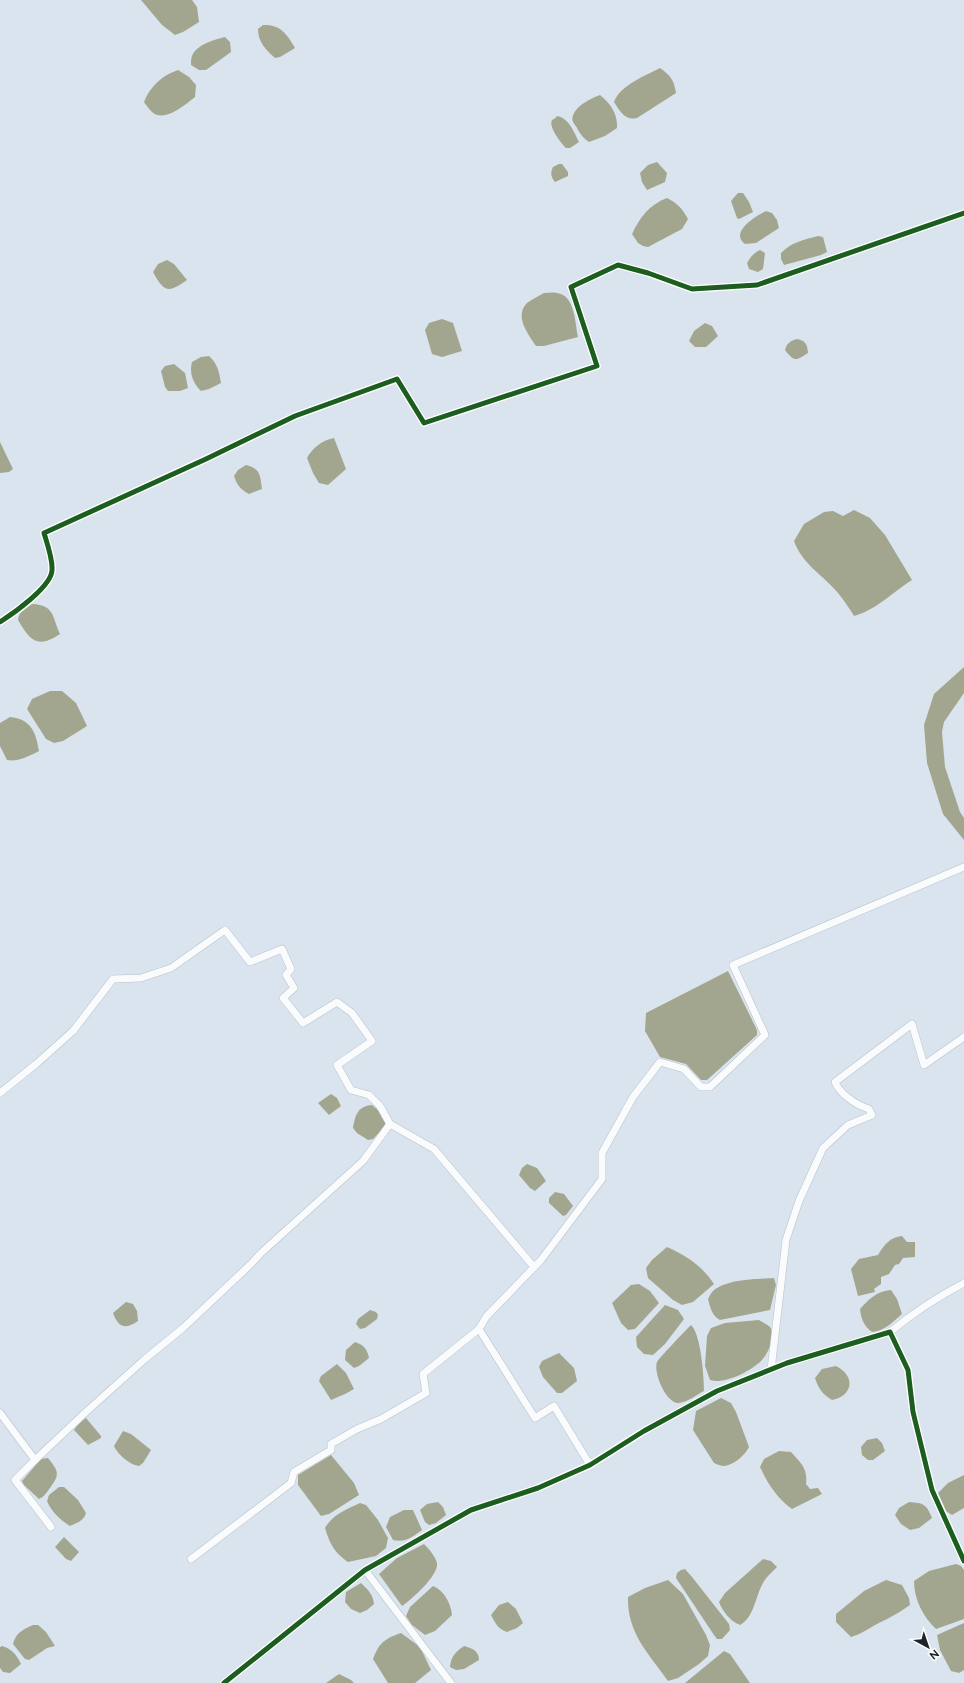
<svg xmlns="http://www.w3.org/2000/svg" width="964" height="1683" font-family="Raleway,sans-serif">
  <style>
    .water { fill: #a3a68e }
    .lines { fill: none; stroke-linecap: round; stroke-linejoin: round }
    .minor-casing { stroke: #b9c1ca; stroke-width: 8 }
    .minor { stroke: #f9fbfd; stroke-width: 7 }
    .cycleway-casing { stroke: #fff; stroke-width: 8 }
    .cycleway { stroke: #1b5e20; stroke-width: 5 }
  </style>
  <rect width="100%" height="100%" fill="#dae4ef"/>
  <!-- water -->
  <g class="water">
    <path d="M141,0H192L197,7L199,22L183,32L175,35L162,25Z"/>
    <path d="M263,25C281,25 286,33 295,48L280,57L275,58C266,50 258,42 258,29Z"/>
    <path d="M225,37L230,42L231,52L206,70H199L191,65C191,62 191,58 192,56C197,44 214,40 225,37Z"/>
    <path d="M660,68C671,76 674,80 676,93L637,118C625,121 620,111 614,102C620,85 645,76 660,68Z"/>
    <path d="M178,70L189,77L196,85L195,97C185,105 164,123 152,112C149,109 146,105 144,102C150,86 163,75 178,70Z"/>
    <path d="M600,95C610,103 618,114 617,128L605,136L589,142C584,139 581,135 578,130C577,127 574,124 573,122C569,109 591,98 600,95Z"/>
    <path d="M557,116C569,118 574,132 579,142L570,148H566C562,144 548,127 552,120C554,119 556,118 557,116Z"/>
    <path d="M657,162L667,173L665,182L647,190L642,182L640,173L648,165Z"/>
    <path d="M559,164H562L568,172V176L555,182C551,177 550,173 553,167Z"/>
    <path d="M738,193H743L749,202L753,212L739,219L737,218L731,201Z"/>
    <path d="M667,198C677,203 682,208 688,219L682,229L648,247L643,246L638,243L632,234C640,217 649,205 667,198Z"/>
    <path d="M766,211L772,213L777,220L779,228L756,243L745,244C729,232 756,216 766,211Z"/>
    <path d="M818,236L823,237L827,252L821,255L784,265L781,259V253C792,242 803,240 818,236Z"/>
    <path d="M760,250L765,253L763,269L758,272L749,269L747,263C751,256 754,253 760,250Z"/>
    <path d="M167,260L174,264L187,280C169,293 164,293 153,272L158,264Z"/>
    <path d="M544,293C548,293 553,292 557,293C575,295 575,323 578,337L544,346H536C528,334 514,316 527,303C532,299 539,296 544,293Z"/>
    <path d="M442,319L453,323L462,351L442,357L432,354L425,330L429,323Z"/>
    <path d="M705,323L712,326L718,336L706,347H695L689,341L694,331Z"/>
    <path d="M797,339C806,341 807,344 808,353C796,361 794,362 785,350C787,343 790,341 797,339Z"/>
    <path d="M209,356C218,364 219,372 221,383L209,389L201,391C193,383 189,373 192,362L201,357Z"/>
    <path d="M174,364L185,373L188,388L180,391H168L165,387L161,371L165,366Z"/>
    <path d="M334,438L346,469L328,485L319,483L313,473L307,458C312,448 323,440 334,438Z"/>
    <path d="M0,442L13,469L9,472L0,473Z"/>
    <path d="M246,465C261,469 260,475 262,489L249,494C240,489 237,485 234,476L238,470Z"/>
    <path d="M854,510L870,518L885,535L912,580C893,592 876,610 854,616C849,608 844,600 838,593C823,575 802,564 794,541L804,524L824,512L833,511L843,516Z"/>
    <path d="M32,604C55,605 52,617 60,634C38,649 30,641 18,620C19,611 25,609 32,604Z"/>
    <path d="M964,667V693L944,722L942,732L945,767L960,812L964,818V840L943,814L927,763L924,725L934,694Z"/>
    <path d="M50,691H62L76,703L87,726L63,741L54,743L46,739L27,709L32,699Z"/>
    <path d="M10,717C31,719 36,732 39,751C29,756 19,762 7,760L0,746V723Z"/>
    <path d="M728,971L757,1030V1035L707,1080H701L686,1064L660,1057L645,1031L646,1013Z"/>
    <path d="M331,1094L337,1098L341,1106L329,1115L318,1103Z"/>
    <path d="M372,1105C379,1111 386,1117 386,1126L373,1139L368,1140L357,1133L353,1128C355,1115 358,1106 372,1105Z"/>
    <path d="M527,1164L537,1168L546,1181L535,1191L530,1188L519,1175L522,1168Z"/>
    <path d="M555,1192L564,1194L573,1206L566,1215L563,1216L549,1203V1198Z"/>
    <path d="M902,1236L907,1242H915V1257L903,1258L899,1264L895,1265L889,1274L881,1277V1284L874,1289L875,1292L858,1296L851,1269L859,1259L878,1255C884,1245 890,1237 902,1236Z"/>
    <path d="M667,1247C687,1256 702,1266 714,1284L693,1302L682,1305L673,1300L648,1278L646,1268L652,1260Z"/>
    <path d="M774,1278L776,1285L770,1310L720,1320C712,1316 710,1307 708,1299C709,1297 711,1293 713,1291C726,1279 757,1279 774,1278Z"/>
    <path d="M639,1284L650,1291L659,1303L635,1329L628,1330L621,1323L612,1303L631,1285Z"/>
    <path d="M891,1290L897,1299L902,1314C893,1322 884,1331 872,1332C864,1326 861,1319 860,1309C869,1299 877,1291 891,1290Z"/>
    <path d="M126,1302L133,1304L137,1311L138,1321C126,1329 119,1329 113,1313Z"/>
    <path d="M665,1305L678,1310L684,1319L665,1344L653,1355L644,1354L637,1347L636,1337Z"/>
    <path d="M370,1310L376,1312L378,1315L377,1319L365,1328L360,1329L356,1324L358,1319Z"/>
    <path d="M759,1320C762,1322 767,1324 770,1327C773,1331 772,1337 771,1342C770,1348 766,1356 761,1361C751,1371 724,1385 710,1380L705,1366L707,1336L711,1328L725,1323Z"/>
    <path d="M691,1325C701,1334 704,1377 704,1391C696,1395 688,1402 679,1403C666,1404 653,1372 657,1362C659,1358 686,1330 691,1325Z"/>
    <path d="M355,1342C364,1345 367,1349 369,1358L359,1366L354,1368L345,1360L346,1350Z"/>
    <path d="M559,1353L574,1368L577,1381L562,1393H557L543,1377L539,1367L542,1361Z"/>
    <path d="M337,1364L346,1373L354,1389L345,1394L331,1400L319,1381L321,1376Z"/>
    <path d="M836,1366C856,1376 853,1396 832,1400C823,1395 818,1388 815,1378L822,1369Z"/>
    <path d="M721,1398L731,1403L736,1412L749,1447C745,1455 734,1465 724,1466C721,1466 717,1464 714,1463L693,1430L696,1411Z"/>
    <path d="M86,1418L101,1436V1438L88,1445L74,1430L79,1423Z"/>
    <path d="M123,1431L131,1434L151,1450L143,1463L139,1466C130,1465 118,1455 114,1446Z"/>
    <path d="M877,1438L882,1443L885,1451L873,1460H868L862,1455L861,1447L867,1440Z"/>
    <path d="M779,1451L791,1452C801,1463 808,1469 806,1484L810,1489L818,1488L822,1494L792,1509C777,1498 768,1484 760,1467L764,1459Z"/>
    <path d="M331,1455L354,1483L359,1495L329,1514L321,1516L298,1485V1475Z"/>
    <path d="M48,1458C59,1472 60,1474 50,1488C47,1492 44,1497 39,1499L24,1485L22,1481L41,1459Z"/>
    <path d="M964,1475V1508L952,1515L946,1511L938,1493L948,1483Z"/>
    <path d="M59,1487H64L78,1500L86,1513C84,1521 76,1523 70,1526C60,1520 51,1511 47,1501L49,1495Z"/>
    <path d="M438,1502L443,1507L446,1515L436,1523L429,1525L425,1522L420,1510L427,1504Z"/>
    <path d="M909,1502C924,1503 926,1504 932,1518L919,1528L910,1530L901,1524L895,1515L899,1508Z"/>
    <path d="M360,1503L366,1505L378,1520L388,1538L386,1548L376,1556L348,1562C334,1552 330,1544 325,1528C332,1515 347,1509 360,1503Z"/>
    <path d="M404,1510H413L422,1530C413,1537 404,1543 393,1540L386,1527L390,1517Z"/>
    <path d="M64,1537L79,1552L71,1561L66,1559L55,1547Z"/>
    <path d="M424,1544C429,1549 435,1556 437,1563C439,1575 412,1599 402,1606L379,1574L397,1558Z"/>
    <path d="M763,1559L771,1561L777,1567C771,1573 764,1579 761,1587C755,1600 753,1618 740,1625C730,1621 723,1612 719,1602L725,1593Z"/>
    <path d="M956,1564L961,1566L964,1570V1619L936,1629C923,1617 914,1599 914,1581L929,1571Z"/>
    <path d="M685,1569L692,1577L729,1624L730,1630L722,1639H717L714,1635L676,1578L677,1573L681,1570Z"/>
    <path d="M668,1580L683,1594L706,1635L710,1645L708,1656L699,1664L678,1678L668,1681C649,1654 627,1633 628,1597L645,1588Z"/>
    <path d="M886,1580L902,1585L909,1598L910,1605C899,1613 889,1618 877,1624C868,1629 861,1634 851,1637L836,1622V1614L864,1591Z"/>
    <path d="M361,1583C368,1590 373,1594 374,1604L367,1610L360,1613L351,1609L345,1602L346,1592Z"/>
    <path d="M433,1586C444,1590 451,1604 452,1615L435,1631L425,1635L412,1625L406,1616L410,1607Z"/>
    <path d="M508,1602L516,1609L523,1623L517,1628L507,1632C498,1629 495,1623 491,1615L499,1605Z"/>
    <path d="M964,1623V1670L959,1673L951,1671L940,1650L937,1635Z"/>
    <path d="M33,1625H38L46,1632L55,1646L47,1648L29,1660L25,1659L13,1644C16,1633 22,1630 33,1625Z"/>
    <path d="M401,1633L420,1647L431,1670L415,1683H388L373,1659C379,1643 384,1639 401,1633Z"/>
    <path d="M2,1646C12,1649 16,1654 21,1664L10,1673L3,1672L0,1668V1647Z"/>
    <path d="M464,1646C471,1648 479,1650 479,1660L464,1669L456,1670L450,1667C451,1657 455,1652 464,1646Z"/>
    <path d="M724,1651L730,1654L750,1683H685Z"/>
    <path d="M339,1674L351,1680L354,1683H326Z"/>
  </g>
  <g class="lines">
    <!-- minor casing -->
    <g class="minor-casing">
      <g id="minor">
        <path d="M0,622C14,613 52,586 52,570C53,560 47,543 44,533L206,459L295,416L397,379L424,423L597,366L571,287L618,265L648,273L692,289L757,285L964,213"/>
        <path d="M0,1093L36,1064L73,1031L113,979L141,978L171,968L225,930L250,962L282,949L291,969L286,975L294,988L283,998L303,1023L337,1002L352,1013L372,1041L337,1065L351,1090L369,1095L380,1106L390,1124L434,1149L534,1267"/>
        <path d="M890,1332C913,1313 937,1297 964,1283"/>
        <path d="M771,1370L786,1240L799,1201L823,1148L848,1125L872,1115L869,1109C856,1105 840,1094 835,1082L912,1024L924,1065L964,1037"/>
        <path d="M0,1413L35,1460L15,1480L51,1527"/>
        <path d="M35,1460L87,1411L145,1359L183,1328L252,1263L261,1253L363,1161L390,1124"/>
        <path d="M590,1465L554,1406L535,1418L479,1329L486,1317L541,1260L602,1179V1153L633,1097L660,1062L684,1069L701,1087H710L765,1035L733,965L964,867"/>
        <path d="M191,1559L291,1483L294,1472L331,1450V1444L357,1429L381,1419L426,1393L423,1374L479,1329"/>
        <path d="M365,1570L451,1683"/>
        <path d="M224,1683L365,1570L471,1510L538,1488L590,1465L644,1431L717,1391L787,1363L890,1332L908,1370L913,1412L932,1490L964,1561"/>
      </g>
    </g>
    <!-- minor -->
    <use href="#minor" class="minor"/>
    <!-- cycleway casing -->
    <g class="cycleway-casing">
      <g id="cycleway">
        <path d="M0,622C14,613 52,586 52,570C53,560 47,543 44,533L206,459L295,416L397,379L424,423L597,366L571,287L618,265L648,273L692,289L757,285L964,213"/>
        <path d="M224,1683L365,1570L471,1510L538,1488L590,1465L644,1431L717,1391L787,1363L890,1332L908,1370L913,1412L932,1490L964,1561"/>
      </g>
    </g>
    <!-- cycleway -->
    <use href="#cycleway" class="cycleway"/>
  </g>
  <!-- north arrow -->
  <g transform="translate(928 1647) rotate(140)" stroke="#ffffff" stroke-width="3" paint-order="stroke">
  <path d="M0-3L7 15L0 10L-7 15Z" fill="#1c232a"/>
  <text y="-6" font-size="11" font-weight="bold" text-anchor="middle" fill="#1c232a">N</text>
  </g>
</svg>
